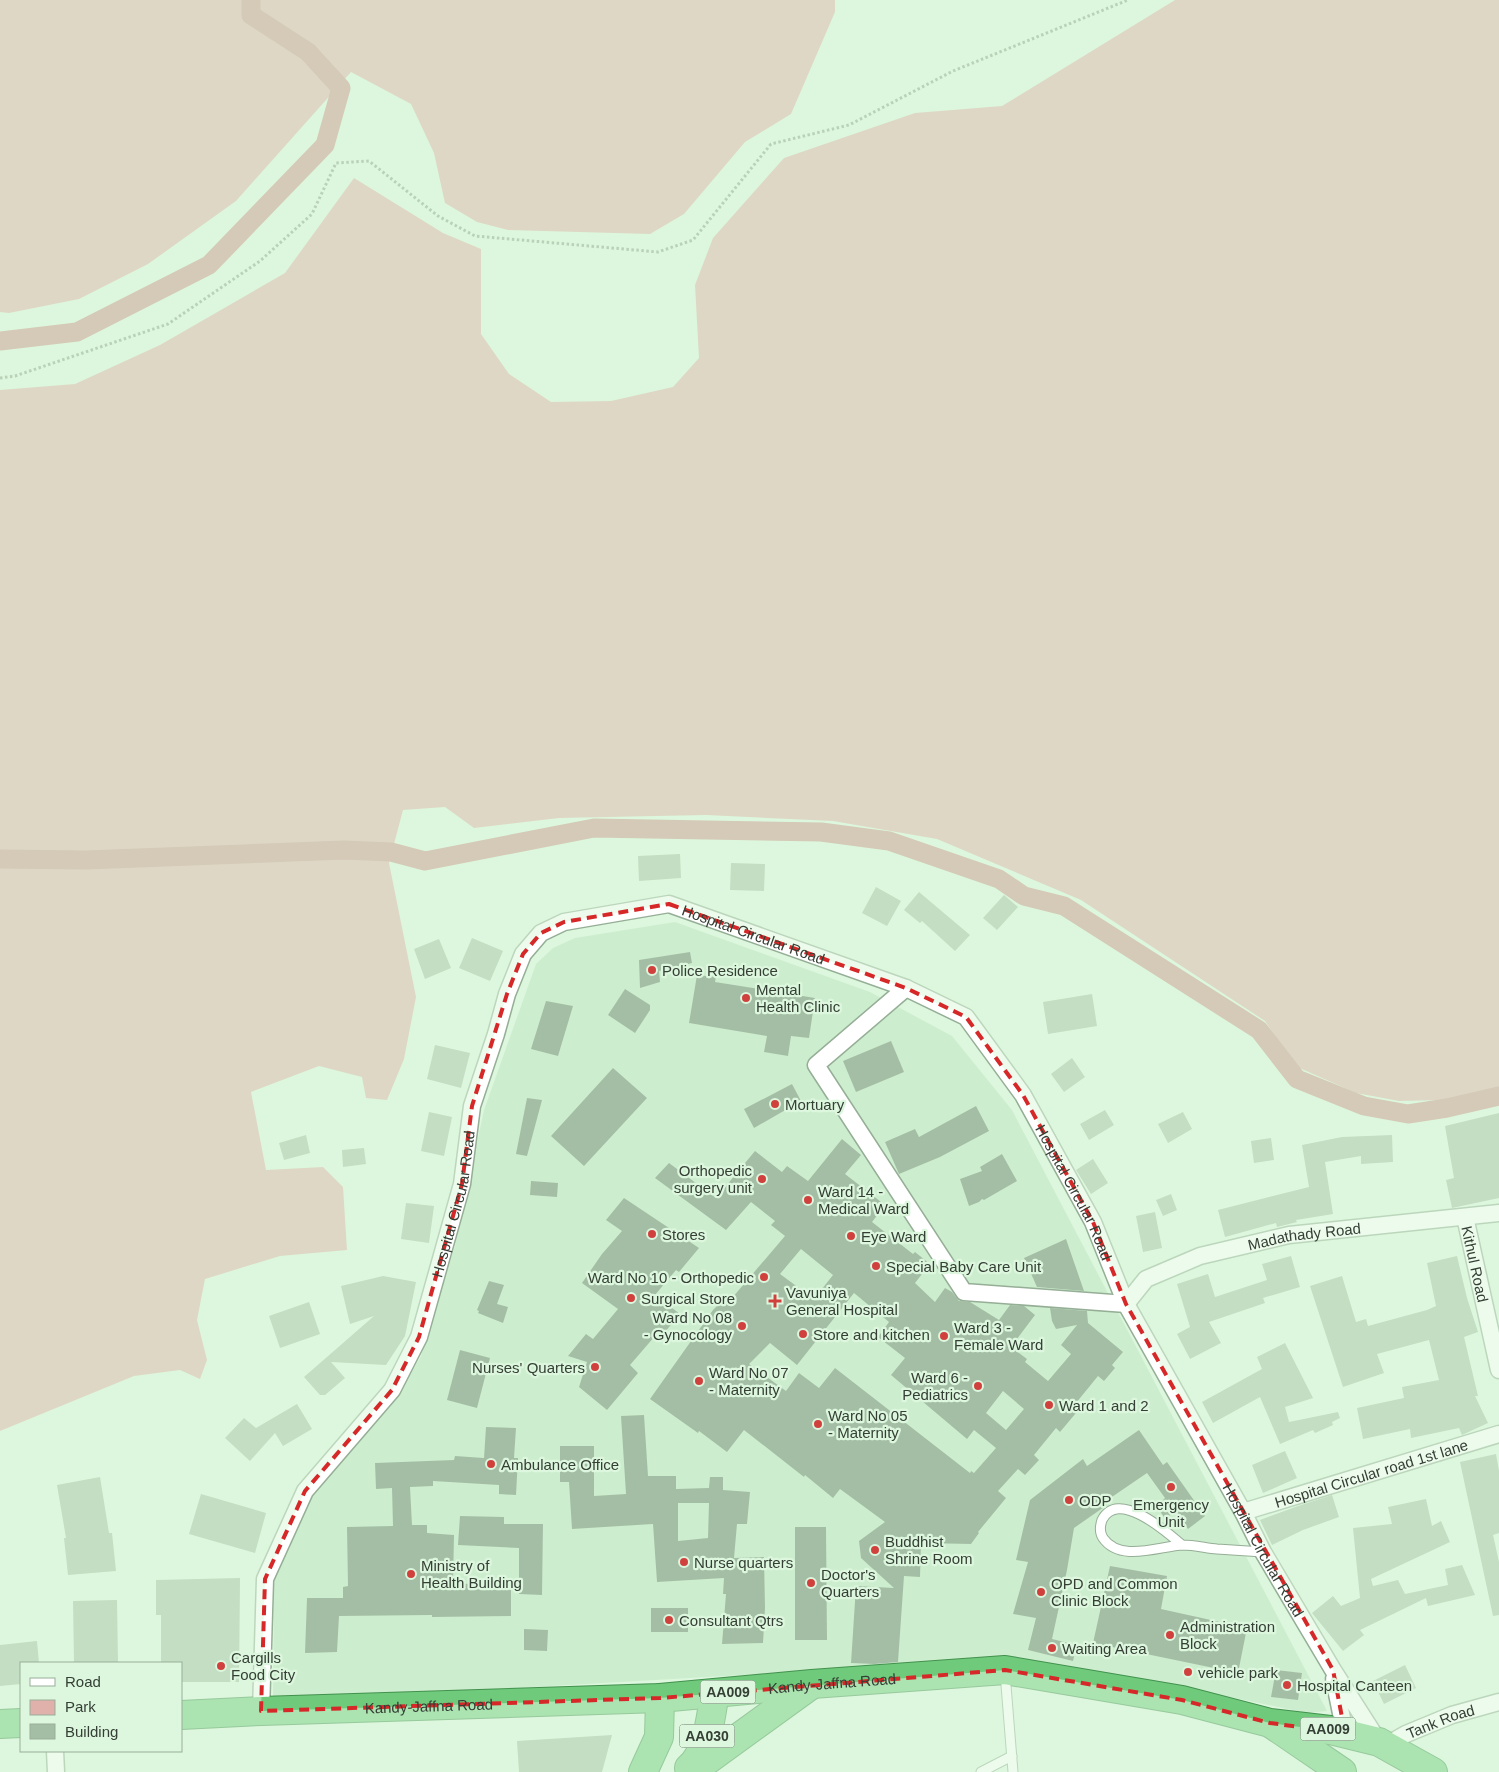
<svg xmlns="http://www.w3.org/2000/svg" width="1499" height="1772" font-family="Helvetica,sans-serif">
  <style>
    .built { fill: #cdeece }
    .green { fill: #e0b0aa }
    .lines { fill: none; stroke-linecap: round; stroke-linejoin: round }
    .canal { stroke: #cc908a; stroke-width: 19 }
    .building { fill: #a4bea5; fill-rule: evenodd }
    .service-casing { stroke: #95ae96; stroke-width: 11 }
    .minor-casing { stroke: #95ae96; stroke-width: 19 }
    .trunk-casing { stroke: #43914e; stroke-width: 30 }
    .path { stroke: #8fa28f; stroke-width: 3; stroke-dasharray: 2.5 2.5; stroke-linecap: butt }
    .service { stroke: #fff; stroke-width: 9 }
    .minor { stroke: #fff; stroke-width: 16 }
    .trunk { stroke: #6fca7c; stroke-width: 28 }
    .marked { fill: none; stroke: #d62828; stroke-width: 4; stroke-dasharray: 10 6; stroke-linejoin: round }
    .poi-dot { fill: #d0413e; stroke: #dcf7dd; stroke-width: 2 }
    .labels { text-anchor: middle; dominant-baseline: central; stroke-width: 4.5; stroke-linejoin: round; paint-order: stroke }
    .shield { fill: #dcf7dd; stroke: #677667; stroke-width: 1 }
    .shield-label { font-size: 14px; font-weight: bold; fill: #353f35 }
    .street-label { font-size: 15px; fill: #353f35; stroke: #dcf7dd }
    .poi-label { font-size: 15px; fill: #353f35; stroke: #dcf7dd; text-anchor: start }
  </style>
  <rect width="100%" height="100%" fill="#dcf7dd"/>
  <!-- built -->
  <path class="built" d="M675,922L870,992L952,1036L1012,1110L1327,1711L1307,1713L1186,1688L1021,1659L273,1702L274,1582L313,1494L399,1394L421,1356L455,1246L484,1110L536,964L553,948L575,938Z"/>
  <!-- green -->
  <g class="green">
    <path d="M0,0H835V12L791,114L745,142L684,214L650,234L508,230L477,222L445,203L434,153L411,104L351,72L236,201L148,264L79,299L9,313L0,312Z"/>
    <path d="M1175,0H1499V1087L1443,1100L1399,1101L1356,1093L1295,1066L1265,1021L1081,900L937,839L833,821L706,815L559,818L474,828L445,807L403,810L389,863L416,997L404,1059L387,1100L366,1098L362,1077L319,1066L251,1092L266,1170L323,1167L343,1187L347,1250L280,1256L205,1279L197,1320L207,1360L200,1379L180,1370L134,1376L0,1431V390L75,384L160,345L285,273L354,178L443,233L481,249V334L509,374L551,402L611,401L673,387L699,358L695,285L713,238L784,158L915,113L1002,106Z"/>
  </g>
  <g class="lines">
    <!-- canal -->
    <g class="canal">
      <path d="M0,341L77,332L209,265L325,145L341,88L308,52L251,15V0"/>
      <path d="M0,859L86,860L344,850L391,852L425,861L594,828L821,832L889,841L999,879L1024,896L1064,906L1259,1030L1297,1079L1364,1106L1408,1114L1447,1108L1499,1096"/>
    </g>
  </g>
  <!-- building -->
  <g class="building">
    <path d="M680,854L681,878L639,881L638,856Z"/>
    <path d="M731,863L765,864L764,891L730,890Z"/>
    <path d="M876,887L901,901L887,926L862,913Z"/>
    <path d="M919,892L970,935L955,951L922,921L920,923L904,910Z"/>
    <path d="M1004,895L1018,907L997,930L983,918Z"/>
    <path d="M472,938L503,951L490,981L459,968Z"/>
    <path d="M439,939L451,968L425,979L414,949Z"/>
    <path d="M690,952L692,963L659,971L660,982L640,988L639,960Z"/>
    <path d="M697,975L716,977L715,982L815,998L809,1038L791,1036L788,1056L764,1052L767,1036L689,1023Z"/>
    <path d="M625,989L650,1005V1010L635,1033L608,1015Z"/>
    <path d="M1092,994L1097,1026L1048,1034L1043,1002Z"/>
    <path d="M546,1001L573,1006L558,1056L531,1049Z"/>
    <path d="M891,1041L904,1072L856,1092L843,1061Z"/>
    <path d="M435,1045L470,1053L461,1088L427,1079Z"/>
    <path d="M1072,1058L1085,1077L1064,1092L1051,1074Z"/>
    <path d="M613,1068L647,1098L584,1166L551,1136Z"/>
    <path d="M792,1084L801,1101L754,1128L744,1109Z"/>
    <path d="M527,1098L542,1100L527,1156L516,1154Z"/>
    <path d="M976,1106L989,1131L940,1157L899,1174L885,1142L915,1129L919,1137Z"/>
    <path d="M1105,1110L1114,1125L1089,1140L1080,1124Z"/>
    <path d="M429,1112L452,1117L444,1156L421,1151Z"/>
    <path d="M1183,1112L1192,1129L1168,1143L1158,1124Z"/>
    <path d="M1499,1113V1198L1452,1208L1446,1180L1454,1178L1445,1126Z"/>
    <path d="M306,1135L310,1153L284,1160L279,1143Z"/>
    <path d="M1392,1135L1393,1162L1361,1164V1156L1325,1162L1333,1214L1296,1220L1297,1222L1277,1227L1276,1223L1225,1237L1218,1210L1309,1187L1302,1145L1342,1137Z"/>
    <path d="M1271,1138L1274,1160L1254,1163L1251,1141Z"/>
    <path d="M842,1139L861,1155L845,1174L885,1205L872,1222L913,1254L915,1252L930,1264L915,1283L935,1302L945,1288L952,1292L959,1301L970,1302L999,1320L1010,1305L1024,1306L1035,1315L1011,1347L1027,1359L1025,1362L1048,1381L1071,1354L1061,1345L1077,1325L1056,1329L1052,1321L1050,1308L1087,1311L1088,1323L1123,1352L1112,1365L1115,1368L1104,1381L1098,1376L1076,1403L1081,1407L1060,1432L1056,1428L1034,1455L1039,1460L1025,1475L1018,1469L998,1491L1006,1498L978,1532L979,1533L971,1544L921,1543L920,1577L904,1576L898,1662L874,1664L851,1663L856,1586L894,1588L861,1558L859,1541L885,1522L840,1489L833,1498L805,1475L804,1477L744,1430L727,1452L699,1431L698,1433L650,1399L713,1310L729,1294L732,1298L785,1236L771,1225L775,1221L751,1202L726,1230L655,1178L669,1163L716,1198L755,1151L782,1172L787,1166L808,1181ZM801,1249L833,1275L814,1299L780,1274ZM854,1293L889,1322L878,1337L905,1358L891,1375L967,1439L974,1430L996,1448L974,1473L971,1471L970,1473L835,1368L819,1388L799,1373L786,1391L749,1364L770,1343L797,1365ZM1003,1391L1024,1409L1006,1430L986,1413Z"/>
    <path d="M364,1148L366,1164L343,1167L342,1150Z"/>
    <path d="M1002,1154L1017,1181L984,1200L982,1199L979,1202L969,1206L960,1179L982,1171L980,1167Z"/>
    <path d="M1093,1159L1108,1183L1091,1194L1076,1170Z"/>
    <path d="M531,1181L558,1183L557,1197L530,1195Z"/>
    <path d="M1171,1194L1177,1210L1163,1216L1156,1200Z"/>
    <path d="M624,1198L699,1248L679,1272L676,1270L655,1295L680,1314L659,1339L655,1336L630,1365L638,1373L607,1410L579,1387L587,1362L568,1356L586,1334L593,1339L618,1309L582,1283L602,1254L622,1231L606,1220Z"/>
    <path d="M406,1203L434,1206L429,1243L401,1239Z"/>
    <path d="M1155,1212L1162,1248L1143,1252L1136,1216Z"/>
    <path d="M1066,1239L1084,1291L1037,1287L1024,1258Z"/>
    <path d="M1291,1256L1300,1287L1263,1298L1265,1303L1209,1322L1221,1343L1190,1359L1177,1334L1190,1327L1177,1284L1208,1274L1215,1297L1267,1280L1262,1264Z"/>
    <path d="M1457,1256L1467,1298L1478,1332L1464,1337L1478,1396H1475L1488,1423L1462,1435L1459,1428L1411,1438L1410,1429L1363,1439L1357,1408L1404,1398L1402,1387L1439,1380L1429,1340L1377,1354L1384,1373L1343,1387L1310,1286L1342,1276L1356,1322L1366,1319L1368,1326L1427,1310L1436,1306L1427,1263Z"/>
    <path d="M383,1276L416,1282L405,1336L386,1365L331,1362L345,1378L325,1395H320L304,1377L374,1316L350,1324L341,1286Z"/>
    <path d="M489,1281L504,1285L497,1304L508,1307L503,1323L478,1313L479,1311L477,1310Z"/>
    <path d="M309,1302L320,1334L280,1348L269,1316Z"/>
    <path d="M1285,1343L1313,1398L1285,1407L1289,1422L1338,1412L1340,1418L1332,1422L1333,1425L1315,1433L1313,1430L1280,1444L1260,1397L1213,1423L1202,1402L1262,1369L1257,1357Z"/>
    <path d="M460,1350L490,1358L477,1408L447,1400Z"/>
    <path d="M297,1404L312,1429L283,1446L275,1433L250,1461L225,1438L244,1418L256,1428Z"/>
    <path d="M644,1415L648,1476H676V1489L709,1488L710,1477H723V1490L750,1492L747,1524H737L734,1558L764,1557L765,1608L763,1643L722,1644L726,1594H723L724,1578L657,1582L653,1524L572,1529L569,1482H560V1446H594V1496L626,1494L621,1416ZM678,1503H709L708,1538L678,1541Z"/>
    <path d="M486,1427L516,1428L514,1458H518L516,1495L499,1494V1485L433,1481V1486L410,1487L412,1525H427V1533L454,1535L453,1584L511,1583V1616L432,1617V1615L339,1616L337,1652L305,1653L307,1598H343V1587L348,1586L347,1527L393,1526L392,1488L376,1489L375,1463L454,1460L455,1456L484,1458Z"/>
    <path d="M1139,1430L1163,1465L1167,1462L1205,1516L1188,1529L1176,1511L1165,1519L1157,1506L1165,1498L1147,1473L1106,1501L1107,1505L1074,1528L1067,1570L1052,1639L1077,1645L1073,1661L1028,1650L1036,1618L1013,1614L1028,1562L1016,1560L1030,1500L1083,1459L1087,1466Z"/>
    <path d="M1285,1451L1297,1478L1263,1493L1252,1465Z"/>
    <path d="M1496,1454L1499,1471V1533L1493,1535L1499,1562V1615L1493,1616L1460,1462Z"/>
    <path d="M100,1477L109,1533H112L116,1571L68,1575L64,1538H66L57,1485Z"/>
    <path d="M201,1494L266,1513L255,1553L189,1534Z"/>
    <path d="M1332,1495L1339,1517L1303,1530L1272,1545L1260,1520L1298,1506Z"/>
    <path d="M1426,1499L1432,1526L1441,1521L1450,1542L1371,1579L1373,1586L1398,1580L1405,1594L1448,1585L1445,1569L1462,1565L1475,1595L1428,1606L1426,1598L1360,1630L1364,1635L1343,1651L1312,1613L1333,1596L1341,1606L1360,1598L1353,1528L1392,1524L1388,1507Z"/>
    <path d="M460,1516L504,1517V1524H543L542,1595L519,1594V1548L458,1545Z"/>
    <path d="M795,1527H826L827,1640H795Z"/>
    <path d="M1110,1566L1167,1576L1161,1609L1247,1628L1238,1673L1093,1643Z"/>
    <path d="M240,1578L239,1682H181V1663H161V1615H156V1580Z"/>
    <path d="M117,1600L118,1663H74L73,1601Z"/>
    <rect x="651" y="1608" width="37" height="24"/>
    <path d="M524,1629L548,1630L547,1651L524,1650Z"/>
    <path d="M37,1641L39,1663H21V1684L0,1686V1645Z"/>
    <path d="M1405,1665L1416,1688L1384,1704L1373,1681Z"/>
    <path d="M1276,1670L1302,1673L1298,1700L1271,1697Z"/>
    <path d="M612,1735L602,1772H519L517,1741Z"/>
  </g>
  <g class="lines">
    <!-- service casing -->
    <g class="service-casing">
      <g id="service">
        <path d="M1182,1545C1168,1533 1118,1488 1102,1520C1100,1526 1099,1532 1103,1538C1120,1563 1160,1546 1183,1545C1194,1545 1206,1548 1217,1549C1233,1550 1248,1551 1263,1552"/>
        <path d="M1005,1673L1013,1772"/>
        <path d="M981,1772L1012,1756"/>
      </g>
    </g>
    <!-- minor casing -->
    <g class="minor-casing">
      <g id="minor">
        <path id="s1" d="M906,988L816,1065L964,1292L1126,1304L1146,1279L1200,1256L1289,1235L1499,1213"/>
        <path id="s2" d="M1465,1217L1499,1370"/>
        <path id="s3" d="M1243,1512L1499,1434"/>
        <path d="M1334,1679L1345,1733"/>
        <path id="s4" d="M261,1711L265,1579L305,1491L392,1390L419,1337L462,1184L472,1106L496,1034L507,994L523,954L541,933L564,922L669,904L906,988L966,1017L1023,1095L1093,1222L1126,1304L1243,1512L1263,1552L1333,1670L1379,1742"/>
        <path id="s5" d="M1385,1746L1406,1734L1452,1715L1499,1702"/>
        <path d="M55,1751L56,1772"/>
      </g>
    </g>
    <!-- trunk casing -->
    <g class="trunk-casing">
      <g id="trunk">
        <path id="s6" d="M181,1715L261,1711L660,1698L812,1684L1005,1670L1182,1700L1270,1723L1330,1730L1379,1742L1433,1772"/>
        <path d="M0,1724L21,1723"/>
        <path d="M1273,1725L1342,1772"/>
        <path d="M689,1768C709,1750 710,1718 715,1693"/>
        <path d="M643,1772L659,1737L660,1698"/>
        <path d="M691,1772L811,1685"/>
      </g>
    </g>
    <!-- path -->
    <path class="path" d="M0,378L15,376L168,324L260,261L312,214L336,163L369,161L438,216L475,236L658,252L693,240L771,144L849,125L953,71L1128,0"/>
    <!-- service -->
    <use href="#service" class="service"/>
    <!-- minor -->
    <use href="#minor" class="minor"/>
    <!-- trunk -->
    <use href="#trunk" class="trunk"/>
  </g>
  <!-- marked area -->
  <path d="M0 0H1499V1772H0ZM669,904L906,988L966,1017L1023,1095L1093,1222L1126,1304L1333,1670L1345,1733L1270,1723L1182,1700L1005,1670L660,1698L261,1711L265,1579L305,1491L392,1390L419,1337L462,1184L472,1106L507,994L523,954L541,933L564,922Z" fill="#dcf7dd" fill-opacity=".55" fill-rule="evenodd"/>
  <path class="marked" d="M669,904L906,988L966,1017L1023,1095L1093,1222L1126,1304L1333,1670L1345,1733L1270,1723L1182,1700L1005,1670L660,1698L261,1711L265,1579L305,1491L392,1390L419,1337L462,1184L472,1106L507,994L523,954L541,933L564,922Z"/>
  <!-- markers -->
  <g class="poi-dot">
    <circle cx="652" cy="970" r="5"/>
    <circle cx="746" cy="998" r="5"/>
    <circle cx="775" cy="1104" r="5"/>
    <circle cx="762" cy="1179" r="5"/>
    <circle cx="808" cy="1200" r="5"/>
    <circle cx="652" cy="1234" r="5"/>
    <circle cx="851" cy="1236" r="5"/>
    <circle cx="876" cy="1266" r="5"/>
    <circle cx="764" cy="1277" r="5"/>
    <circle cx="631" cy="1298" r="5"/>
    <path d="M772.5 1293.5h5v5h5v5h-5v5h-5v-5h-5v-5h5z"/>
    <circle cx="742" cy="1326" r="5"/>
    <circle cx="803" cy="1334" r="5"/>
    <circle cx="944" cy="1336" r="5"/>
    <circle cx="595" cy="1367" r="5"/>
    <circle cx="699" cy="1381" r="5"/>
    <circle cx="978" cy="1386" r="5"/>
    <circle cx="1049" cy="1405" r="5"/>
    <circle cx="818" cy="1424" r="5"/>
    <circle cx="491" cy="1464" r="5"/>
    <circle cx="1171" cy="1487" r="5"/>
    <circle cx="1069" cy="1500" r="5"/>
    <circle cx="875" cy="1550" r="5"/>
    <circle cx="684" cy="1562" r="5"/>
    <circle cx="411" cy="1574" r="5"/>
    <circle cx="811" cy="1583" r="5"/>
    <circle cx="1041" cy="1592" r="5"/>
    <circle cx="669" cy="1620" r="5"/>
    <circle cx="1170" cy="1635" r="5"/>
    <circle cx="1052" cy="1648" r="5"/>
    <circle cx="221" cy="1666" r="5"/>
    <circle cx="1188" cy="1672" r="5"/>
    <circle cx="1287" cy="1685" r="5"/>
  </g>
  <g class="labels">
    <!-- shield labels -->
    <g class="shield">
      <rect x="700.5" y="1680.5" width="55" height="23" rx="4"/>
      <rect x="1300.5" y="1717.5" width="55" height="23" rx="4"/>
      <rect x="679.5" y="1724.5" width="55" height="23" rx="4"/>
    </g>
    <g class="shield-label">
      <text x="728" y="1692">AA009</text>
      <text x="1328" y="1729">AA009</text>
      <text x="707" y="1736">AA030</text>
    </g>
    <!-- street labels -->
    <g class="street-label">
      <text stroke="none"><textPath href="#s4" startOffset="1069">Hospital Circular Road</textPath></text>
      <text stroke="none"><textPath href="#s4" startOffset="1504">Hospital Circular Road</textPath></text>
      <text stroke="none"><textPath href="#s4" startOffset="559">Hospital Circular Road</textPath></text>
      <text stroke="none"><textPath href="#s1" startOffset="749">Madathady Road</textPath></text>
      <text stroke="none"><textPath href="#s2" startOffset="48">Kithul Road</textPath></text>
      <text stroke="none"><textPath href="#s3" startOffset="134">Hospital Circular road 1st lane</textPath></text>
      <text stroke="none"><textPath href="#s4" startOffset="1909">Hospital Circular Road</textPath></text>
      <text stroke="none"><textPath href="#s6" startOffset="652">Kandy-Jaffna Road</textPath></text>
      <text stroke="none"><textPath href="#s6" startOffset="248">Kandy-Jaffna Road</textPath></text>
      <text stroke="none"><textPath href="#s5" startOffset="61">Tank Road</textPath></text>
    </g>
    <!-- poi labels -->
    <g class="poi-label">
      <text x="662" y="970">Police Residence</text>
      <text x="756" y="989">Mental<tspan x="756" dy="17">Health Clinic</tspan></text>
      <text x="785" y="1104">Mortuary</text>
      <text x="752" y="1170" text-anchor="end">Orthopedic<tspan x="752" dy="17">surgery unit</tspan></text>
      <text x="818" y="1191">Ward 14 -<tspan x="818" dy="17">Medical Ward</tspan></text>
      <text x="662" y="1234">Stores</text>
      <text x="861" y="1236">Eye Ward</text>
      <text x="886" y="1266">Special Baby Care Unit</text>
      <text x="754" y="1277" text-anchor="end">Ward No 10 - Orthopedic</text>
      <text x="786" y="1292">Vavuniya<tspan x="786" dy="17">General Hospital</tspan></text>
      <text x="641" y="1298">Surgical Store</text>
      <text x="732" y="1317" text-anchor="end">Ward No 08<tspan x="732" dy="17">- Gynocology</tspan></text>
      <text x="954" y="1327">Ward 3 -<tspan x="954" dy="17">Female Ward</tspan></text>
      <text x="813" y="1334">Store and kitchen</text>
      <text x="585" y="1367" text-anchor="end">Nurses' Quarters</text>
      <text x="709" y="1372">Ward No 07<tspan x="709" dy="17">- Maternity</tspan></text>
      <text x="968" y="1377" text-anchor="end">Ward 6 -<tspan x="968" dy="17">Pediatrics</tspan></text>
      <text x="1059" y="1405">Ward 1 and 2</text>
      <text x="828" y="1415">Ward No 05<tspan x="828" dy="17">- Maternity</tspan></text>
      <text x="501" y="1464">Ambulance Office</text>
      <text x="1079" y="1500">ODP</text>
      <text x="1171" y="1504" text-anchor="middle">Emergency<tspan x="1171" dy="17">Unit</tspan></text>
      <text x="885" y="1541">Buddhist<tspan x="885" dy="17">Shrine Room</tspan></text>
      <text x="694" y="1562">Nurse quarters</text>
      <text x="421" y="1565">Ministry of<tspan x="421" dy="17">Health Building</tspan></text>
      <text x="821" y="1574">Doctor's<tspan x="821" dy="17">Quarters</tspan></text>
      <text x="1051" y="1583">OPD and Common<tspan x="1051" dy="17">Clinic Block</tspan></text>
      <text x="679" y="1620">Consultant Qtrs</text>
      <text x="1180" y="1626">Administration<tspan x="1180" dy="17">Block</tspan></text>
      <text x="1062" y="1648">Waiting Area</text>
      <text x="231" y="1657">Cargills<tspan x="231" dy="17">Food City</tspan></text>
      <text x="1198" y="1672">vehicle park</text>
      <text x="1297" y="1685">Hospital Canteen</text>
    </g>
  </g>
  <!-- legend -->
  <rect x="20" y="1662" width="162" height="90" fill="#dcf7dd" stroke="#99ad9a"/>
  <rect x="30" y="1678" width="25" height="8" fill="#ffffff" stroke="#99ad9a"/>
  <text x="65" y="1687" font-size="15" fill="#353f35">Road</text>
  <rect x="30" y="1700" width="25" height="15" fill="#e0b0aa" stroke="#99ad9a"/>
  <text x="65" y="1712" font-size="15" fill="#353f35">Park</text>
  <rect x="30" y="1724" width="25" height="15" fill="#a4bea5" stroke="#99ad9a"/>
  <text x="65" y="1737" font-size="15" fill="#353f35">Building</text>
</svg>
